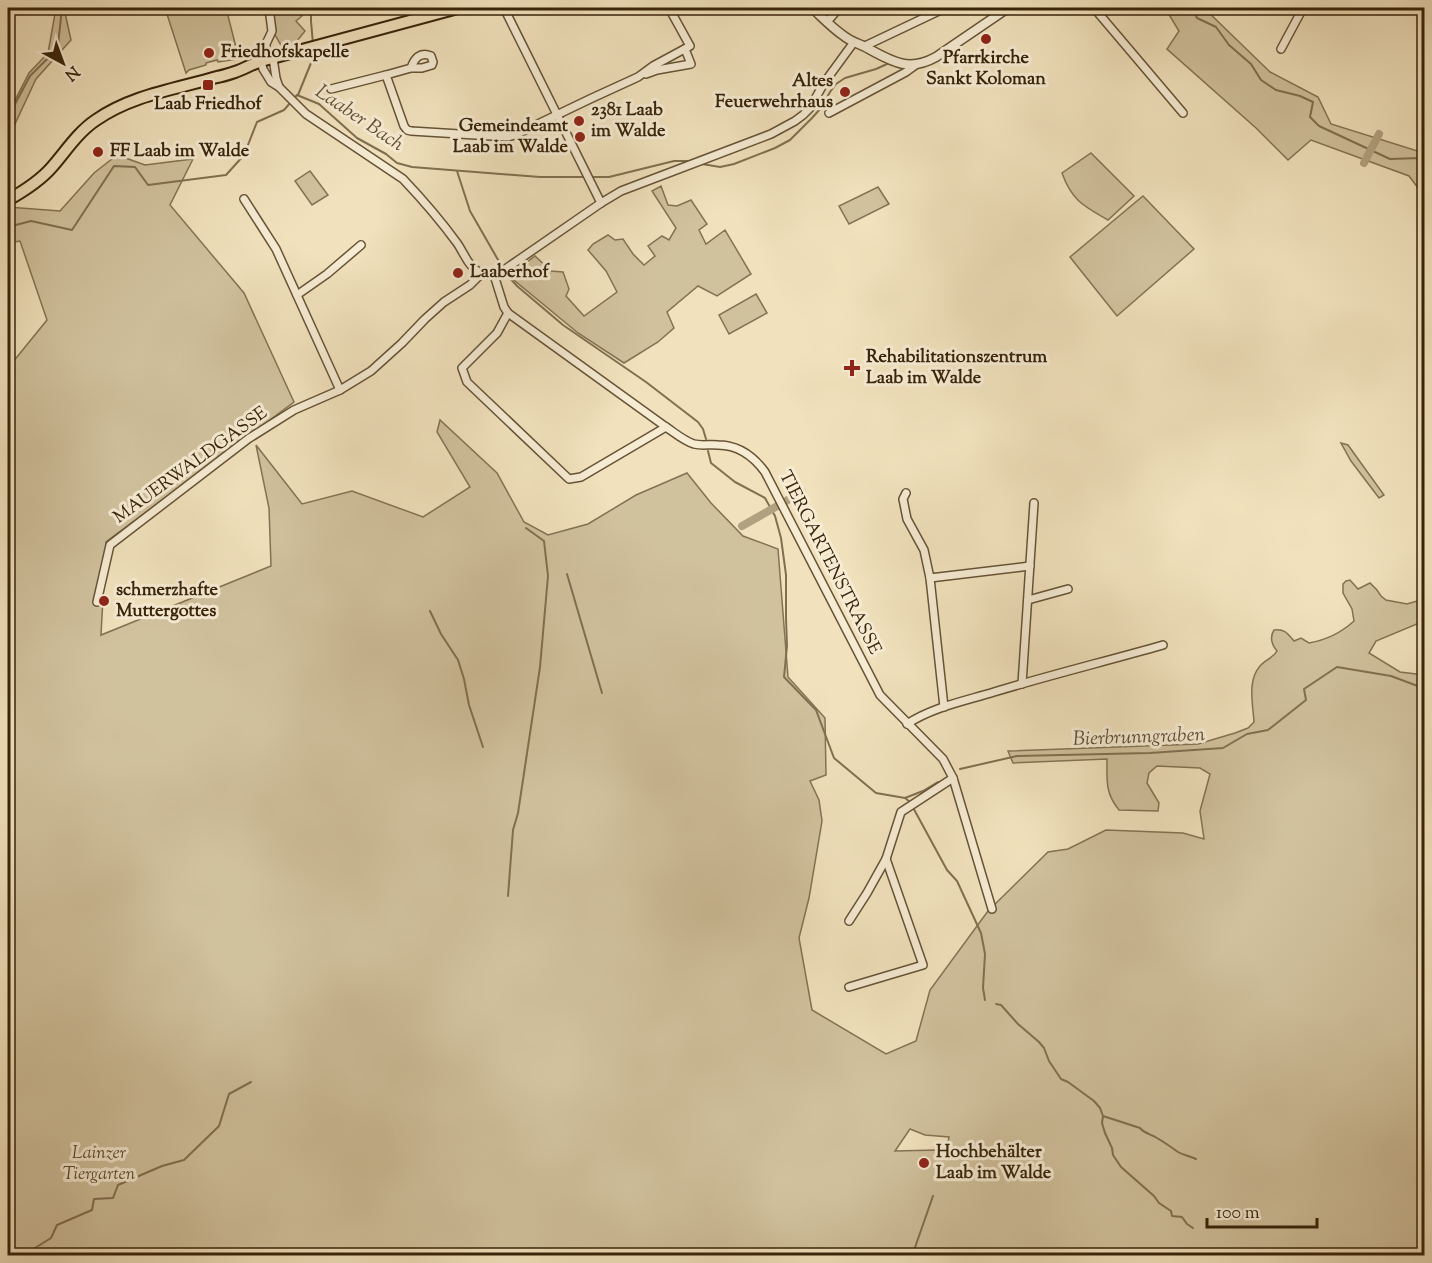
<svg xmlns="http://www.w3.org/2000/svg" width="1432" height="1263" font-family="'Sorts Mill Goudy',serif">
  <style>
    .green { fill: #d1c29e; stroke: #847254; stroke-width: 1.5; fill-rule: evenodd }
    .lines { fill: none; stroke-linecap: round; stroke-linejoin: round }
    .stream { stroke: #816f50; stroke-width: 2 }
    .canal { stroke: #b2a180; stroke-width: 8 }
    .minor-casing { stroke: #665336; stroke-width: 10 }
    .tertiary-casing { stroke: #665336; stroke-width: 11 }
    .primary-casing { stroke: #372309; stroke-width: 14 }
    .minor { stroke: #f6ecd4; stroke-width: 7 }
    .tertiary { stroke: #f6ecd4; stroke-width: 8 }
    .primary { stroke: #f1e2bd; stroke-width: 10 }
    .poi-dot { fill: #8f2418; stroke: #f6ecd4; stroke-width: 2 }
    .labels { text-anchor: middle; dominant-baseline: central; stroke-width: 6; stroke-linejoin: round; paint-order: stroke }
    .poi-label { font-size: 18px; font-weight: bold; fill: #372309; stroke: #f6ecd4; text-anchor: start }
    .street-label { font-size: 18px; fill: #372309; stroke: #f6ecd4 }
    .park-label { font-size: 18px; font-style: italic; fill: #5e4b2e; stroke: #f6ecd4 }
    .water-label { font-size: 20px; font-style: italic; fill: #624f33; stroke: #f6ecd4 }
  </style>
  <rect width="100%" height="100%" fill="#f1e2bd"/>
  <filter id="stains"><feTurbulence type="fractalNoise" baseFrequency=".00333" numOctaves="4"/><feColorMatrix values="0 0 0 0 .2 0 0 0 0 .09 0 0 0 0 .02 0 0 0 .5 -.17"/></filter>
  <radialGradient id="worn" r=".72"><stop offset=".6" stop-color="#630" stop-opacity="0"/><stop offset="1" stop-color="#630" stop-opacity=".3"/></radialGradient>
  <!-- green -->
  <g class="green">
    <path d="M56,8H64L71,40L36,79L8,139V114L29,73L48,53Z"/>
    <path d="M165,8H226L239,59L218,62L217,60L206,63V65L189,70L186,73Z"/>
    <path d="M272,8H303L299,12L302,16L296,21L305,31L297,41L282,47L274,33L275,26Z"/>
    <path d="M1165,8H1204L1270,72L1318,97L1331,124L1424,153V196L1409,176L1311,140L1288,160L1256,128L1167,49L1179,31Z"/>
    <path d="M1091,153L1134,196L1108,220C1084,206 1072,201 1062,173Z"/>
    <path d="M117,155L145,165L193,159L170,205L244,293L294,402L106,542L101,635L271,566L269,508L256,445L302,504L352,491L423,517L470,487L437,432L440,420L497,473L524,522L548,535L588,524L636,495L687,473L711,503L743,536L778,549L788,677L825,718L826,775L810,781L819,800L822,821L809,898L799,938L812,1010L886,1054L916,1041L930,990L988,911L1048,852L1068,849L1106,830L1183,833L1204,839L1200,811L1210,774L1200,768L1157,766L1149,773L1147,783L1159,803L1158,811L1119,810C1105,793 1107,780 1107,759L1013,763L1008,751L1198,744L1235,733L1248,728L1254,722C1253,704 1247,681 1260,666C1265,660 1273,658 1277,651C1272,645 1269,638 1274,630C1284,628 1288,634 1294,641L1301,638L1309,643C1326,640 1342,632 1354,621L1352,609L1343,593V584L1346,581L1350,580L1358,589L1370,583L1377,590L1381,596L1386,600L1407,604L1424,599V621L1376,641L1369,653L1400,672L1424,675V1255H8V368L47,320L20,241L8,243V207L60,211L94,173ZM910,1129L925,1135L949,1137L946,1152L938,1150L895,1151Z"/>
    <path d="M310,171L328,195L312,205L295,181Z"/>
    <path d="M661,186L668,205L677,206L691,200L707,224L699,230L706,244L725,230L751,274L717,296L698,286L667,312L674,328L658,342L624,363L578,333L509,276L535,256L551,271L563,272L569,289L566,296L584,316L617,292L606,271L588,250L593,244L608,235L615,240L623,239L633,254L644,265L655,256L648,246L662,236L669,240L676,228L652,191Z"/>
    <path d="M878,187L889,204L849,224L839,206Z"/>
    <path d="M1143,196L1194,249L1117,316L1070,257Z"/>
    <path d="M756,294L767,313L729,334L719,315Z"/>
    <path d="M1341,443L1348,445L1384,495L1379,498L1351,461Z"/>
  </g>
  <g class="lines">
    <!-- stream -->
    <g class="stream">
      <path d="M1192,8L1197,18L1216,27L1229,45L1251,64L1261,80L1276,90L1300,96L1313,102L1310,117L1319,126L1390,159L1420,158L1419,171L1424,181"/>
      <path d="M313,44L311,21V11L316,8"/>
      <path d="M58,45L62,8"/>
      <path d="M298,95L313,58V50"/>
      <path d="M8,132L15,104L30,76L52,54"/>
      <path d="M702,164L720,167L734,164L775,148L790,140L812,118L821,108L830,92L836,84L845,78L876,69L887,64"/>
      <path d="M457,171L470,211L501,265"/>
      <path d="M590,177H609L674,161H690"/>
      <path d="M8,227L31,221L72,230L114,166L135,167L148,185L226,175L244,155L257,122L284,110L297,95L319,104L357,138L386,154L397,163L412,167L540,177H584"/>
      <path d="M507,275L517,286L563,325L646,382L698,422L703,429L706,439"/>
      <path d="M708,451L711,463L735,482L765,498L775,516L781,538L786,575V618L787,646L784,677L816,710L834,758L876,793L905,798L923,791L938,782"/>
      <path d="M567,574L602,693"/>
      <path d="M430,611L441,634L458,660L464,679L469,705L483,747"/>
      <path d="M960,769L1017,756L1150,753L1223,748L1247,734L1268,730L1306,700L1304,689L1337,667L1391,676L1423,688L1424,691"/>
      <path d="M905,798L910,802L947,870L957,881L981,933L985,954L983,988L985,1000"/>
      <path d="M508,896L513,830L518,813L540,667L548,576L544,541L526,528"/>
      <path d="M996,1004L1001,1005L1018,1024L1039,1042L1044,1048L1049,1061L1061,1079L1068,1082L1079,1090L1094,1101L1100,1108L1103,1116L1102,1123L1105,1133L1112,1148L1113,1155L1121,1167L1154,1196L1159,1203L1171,1211L1172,1216L1182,1217L1187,1224L1193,1228"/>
      <path d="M1103,1116L1140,1128C1145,1134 1151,1134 1157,1138C1164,1142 1171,1147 1178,1152C1183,1155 1190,1156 1196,1159"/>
      <path d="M8,1251L27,1253L28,1256"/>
      <path d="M27,1253L51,1238L57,1225L92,1210L94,1199L113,1198L118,1185L162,1166L184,1160L219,1126L229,1094L251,1082"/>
      <path d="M912,1256L933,1196"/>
    </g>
    <!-- canal -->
    <g class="canal">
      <path d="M1364,163L1379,134"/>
      <path d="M742,526L802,492"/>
    </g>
    <!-- minor casing -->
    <g class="minor-casing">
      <g id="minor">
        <path d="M504,8L601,203"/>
        <path d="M1094,8L1183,113"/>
        <path d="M827,22L839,8"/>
        <path d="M865,46L945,8"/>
        <path d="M1281,49L1303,8"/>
        <path d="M273,58L276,78L279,87"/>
        <path d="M266,59V44L272,31L269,8"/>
        <path d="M261,61L263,69L271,82L279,87L306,114L403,179C422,199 441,221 457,243C464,253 468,266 479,272C487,277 494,275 501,272L601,203L621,191L771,134L795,121L803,115L810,108L824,83L854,42"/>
        <path d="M411,68C414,59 420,51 431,56L433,62L432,65L422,68H411L386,75L404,126L407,130L411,131L508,137L515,135L590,99L638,77L653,66L690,46L669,8"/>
        <path d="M646,74L657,70L691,64L685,49"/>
        <path d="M331,89L386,75"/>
        <path d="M829,113L906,72L917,64"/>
        <path d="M244,199L276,249L340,390"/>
        <path d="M494,275L504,307L508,313L666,427C675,433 684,441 694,444C702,446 710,444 718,445C738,445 754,457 765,472L880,695L943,759L953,778L992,909"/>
        <path d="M297,295L327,274L361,245"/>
        <path d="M508,313L497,333L462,368L467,382L569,479L581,477L666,427"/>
        <path d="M906,493L903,499L907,519L924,550L930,578L944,707"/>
        <path d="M930,578L1030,566"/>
        <path d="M1028,600L1068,589"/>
        <path d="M97,602L110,545L248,439L294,410L340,390L371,371L402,343L425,319L444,302L470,285L481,274"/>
        <path d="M1022,684L1034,503"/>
        <path d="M907,724C933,707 965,701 994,692C1050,675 1107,661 1163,645"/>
        <path d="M849,921L867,893L886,859L901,812L953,778"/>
        <path d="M849,987L923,965L886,859"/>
      </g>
    </g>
    <!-- tertiary casing -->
    <g class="tertiary-casing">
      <path id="tertiary" d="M812,8C822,17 832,28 844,36C851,42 861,44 869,49C893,62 909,72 936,57L1008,8"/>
    </g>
    <!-- primary casing -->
    <g class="primary-casing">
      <path id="primary" d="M8,200C24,191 40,181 52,167C66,151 78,132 96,120C132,95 176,89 217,77C223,76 229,74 235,72C244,69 252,64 261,61L458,8"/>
    </g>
    <!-- minor -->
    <use href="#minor" class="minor"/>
    <!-- tertiary -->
    <use href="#tertiary" class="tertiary"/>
    <!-- primary -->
    <use href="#primary" class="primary"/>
  </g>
  <!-- markers -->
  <g class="poi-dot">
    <circle cx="986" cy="39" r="6"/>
    <circle cx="209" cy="53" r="6"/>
    <rect x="202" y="79" width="12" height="12" rx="3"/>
    <circle cx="845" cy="92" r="6"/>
    <circle cx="579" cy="121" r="6"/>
    <circle cx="580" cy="137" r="6"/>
    <circle cx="98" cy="152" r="6"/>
    <circle cx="458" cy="273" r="6"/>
    <path d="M849 359h6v6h6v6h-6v6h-6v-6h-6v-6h6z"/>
    <circle cx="104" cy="601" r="6"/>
    <circle cx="924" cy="1163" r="6"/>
  </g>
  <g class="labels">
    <!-- poi labels -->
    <g class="poi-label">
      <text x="221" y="53">Friedhofskapelle</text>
      <text x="986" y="59" text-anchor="middle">Pfarrkirche<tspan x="986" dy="21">Sankt Koloman</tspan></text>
      <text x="833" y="82" text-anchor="end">Altes<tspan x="833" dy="21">Feuerwehrhaus</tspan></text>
      <text x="208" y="105" text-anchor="middle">Laab Friedhof</text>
      <text x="591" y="111">2381 Laab<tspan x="591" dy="21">im Walde</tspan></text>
      <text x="568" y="127" text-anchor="end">Gemeindeamt<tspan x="568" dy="21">Laab im Walde</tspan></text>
      <text x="110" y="152">FF Laab im Walde</text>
      <text x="470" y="273">Laaberhof</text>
      <text x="866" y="358">Rehabilitationszentrum<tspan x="866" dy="21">Laab im Walde</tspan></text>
      <text x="116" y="591">schmerzhafte<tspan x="116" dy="21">Muttergottes</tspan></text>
      <text x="936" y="1153">Hochbehälter<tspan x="936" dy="21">Laab im Walde</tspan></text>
    </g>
    <!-- street labels -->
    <g class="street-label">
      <text transform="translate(191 466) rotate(-36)">MAUERWALDGASSE</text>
      <text transform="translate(829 563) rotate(63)">TIERGARTENSTRASSE</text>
    </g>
    <!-- park labels -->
    <g class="park-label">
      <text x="99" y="1154">Lainzer<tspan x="99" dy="21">Tiergarten</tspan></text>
    </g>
    <!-- water labels -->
    <g class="water-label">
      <text transform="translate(359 119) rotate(34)">Laaber Bach</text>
      <text transform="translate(1139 738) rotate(-2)">Bierbrunngraben</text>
    </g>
  </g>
  <!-- margin -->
  <rect width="1432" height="1263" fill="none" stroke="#f1e2bd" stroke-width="30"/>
  <rect x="9" y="9" width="1414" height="1245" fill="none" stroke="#372309" stroke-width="3"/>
  <rect x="15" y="15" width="1402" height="1233" fill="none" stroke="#372309" stroke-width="1.5"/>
  <!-- north arrow -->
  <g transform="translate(63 63) rotate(139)" stroke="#f6ecd4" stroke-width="4.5" paint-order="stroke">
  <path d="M0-4.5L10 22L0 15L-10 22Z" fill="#372309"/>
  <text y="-9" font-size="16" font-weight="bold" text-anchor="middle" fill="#372309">N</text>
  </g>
  <!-- scale -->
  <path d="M1207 1218v9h110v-9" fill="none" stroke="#372309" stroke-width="3"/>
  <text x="1216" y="1218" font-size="18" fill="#372309" stroke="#f6ecd4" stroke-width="4.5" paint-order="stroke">100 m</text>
  <rect width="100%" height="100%" filter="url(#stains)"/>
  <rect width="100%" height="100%" fill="url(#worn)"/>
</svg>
